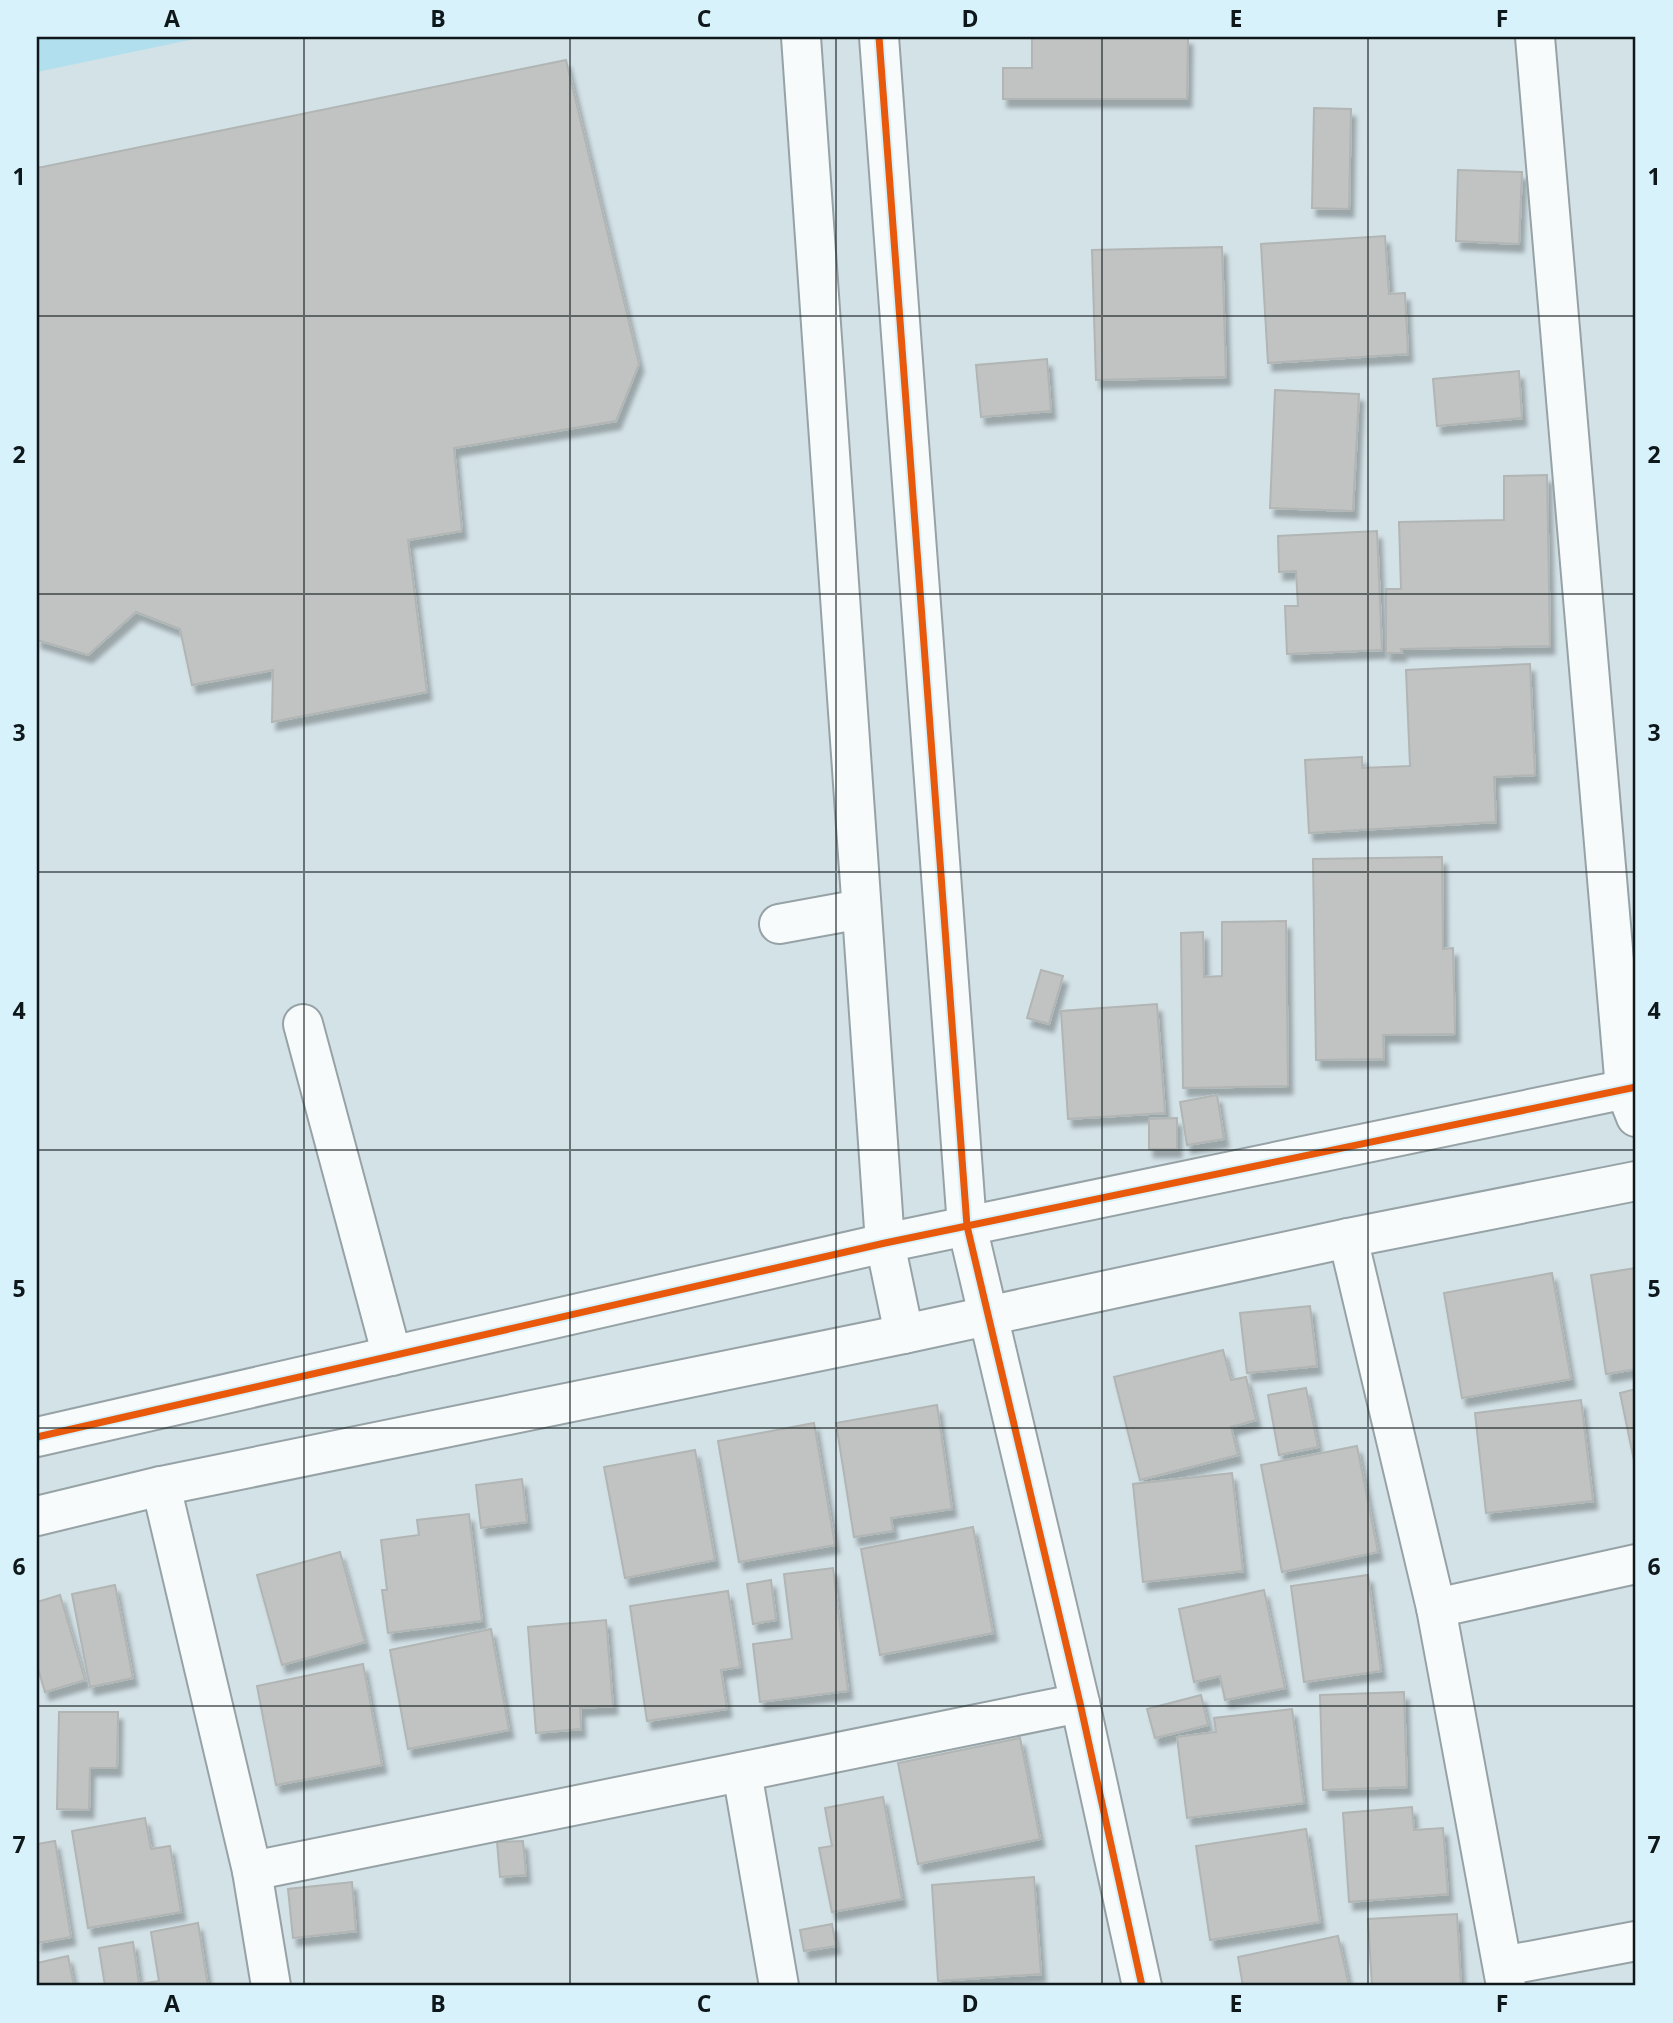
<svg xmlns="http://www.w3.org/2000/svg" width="1673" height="2023" font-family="'Open Sans',sans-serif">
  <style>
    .green { fill: #b2dfee }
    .building { fill: #c0c3c2; stroke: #b1b5b4; stroke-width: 2; filter: url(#shadow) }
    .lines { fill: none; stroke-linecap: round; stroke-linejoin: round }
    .minor-casing { stroke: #96a2a6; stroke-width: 42 }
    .minor { stroke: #f8fbfb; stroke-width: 38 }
    .cycleway-casing { stroke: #d8f2fc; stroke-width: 11 }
    .cycleway { stroke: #e8590c; stroke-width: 7 }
    .grid { fill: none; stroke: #0e171a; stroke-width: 2; stroke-opacity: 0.55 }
    .neatline { fill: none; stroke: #0e171a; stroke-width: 2.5 }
    .grid-label { font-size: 23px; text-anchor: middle; font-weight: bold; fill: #0e171a }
  </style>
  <defs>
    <filter id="shadow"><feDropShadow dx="4.5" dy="8" stdDeviation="2" flood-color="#0004"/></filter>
  </defs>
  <rect width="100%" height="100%" fill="#d3e2e7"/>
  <!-- green -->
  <path class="green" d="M37,37H204L37,72Z"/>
  <!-- building -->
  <g class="building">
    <path d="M1032,37H1188L1187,99H1003V68H1032Z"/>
    <path d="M566,60L639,364L616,421L454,448L462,531L408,540L427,692L272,722L273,670L192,685L180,629L136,612L88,655L37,640V168Z"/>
    <path d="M1314,108L1351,109L1349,209L1312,208Z"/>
    <path d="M1458,170L1522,172L1519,244L1456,241Z"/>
    <path d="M1385,236L1389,294L1405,293L1408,354L1268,363L1261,244Z"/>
    <path d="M1222,247L1226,377L1096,380L1092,250Z"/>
    <path d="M1047,359L1051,411L981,417L976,365Z"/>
    <path d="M1519,371L1522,418L1437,426L1433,379Z"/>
    <path d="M1275,390L1359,394L1353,511L1270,508Z"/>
    <path d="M1547,475L1550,646L1401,649L1402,653H1386V589H1401L1399,522L1504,520V476Z"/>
    <path d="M1377,531L1382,650L1287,654L1285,606H1298L1296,571L1279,572L1278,536Z"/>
    <path d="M1530,664L1535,775L1494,777L1496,822L1309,833L1305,760L1362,757V768L1410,766L1406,670Z"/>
    <path d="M1442,857L1443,949L1453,948L1455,1034L1383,1035L1384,1059L1316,1060L1313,859Z"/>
    <path d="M1286,921L1288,1086L1183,1088L1181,933L1203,932L1204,977L1222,976V922Z"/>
    <path d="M1041,970L1063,976L1049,1024L1027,1018Z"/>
    <path d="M1157,1004L1165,1113L1068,1119L1061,1011Z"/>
    <path d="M1217,1095L1224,1139L1187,1145L1180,1102Z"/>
    <path d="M1177,1118V1149H1149V1119Z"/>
    <path d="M1636,1268V1369L1606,1374L1591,1275Z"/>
    <path d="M1552,1273L1571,1379L1462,1398L1444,1293Z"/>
    <path d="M1310,1306L1317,1366L1247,1373L1240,1313Z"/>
    <path d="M1223,1350L1231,1380L1246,1377L1256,1420L1231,1427L1238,1455L1140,1480L1114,1377Z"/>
    <path d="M1306,1388L1318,1447L1279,1455L1268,1395Z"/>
    <path d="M1636,1389V1470L1620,1393Z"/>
    <path d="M1581,1400L1593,1501L1486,1513L1475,1413Z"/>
    <path d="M937,1405L952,1509L891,1518L893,1531L854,1537L836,1423Z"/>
    <path d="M814,1423L835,1545L739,1562L718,1441Z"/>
    <path d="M1357,1446L1378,1552L1282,1572L1261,1465Z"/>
    <path d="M695,1450L715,1560L625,1578L604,1467Z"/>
    <path d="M1232,1473L1243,1571L1143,1582L1133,1484Z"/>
    <path d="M522,1479L527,1522L481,1528L476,1485Z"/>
    <path d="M469,1514L482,1621L388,1633L382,1590H387L381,1540L419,1535L417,1520Z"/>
    <path d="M973,1527L993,1633L880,1655L861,1549Z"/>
    <path d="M340,1552L365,1642L282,1665L257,1575Z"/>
    <path d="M833,1568L848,1691L760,1702L753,1644L792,1639L784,1574Z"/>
    <path d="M1368,1575L1381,1671L1304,1682L1291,1586Z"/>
    <path d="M771,1580L776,1620L753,1624L747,1584Z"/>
    <path d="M115,1585L133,1678L90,1687L72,1594Z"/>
    <path d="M1264,1590L1285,1688L1225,1700L1220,1676L1194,1682L1179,1609Z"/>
    <path d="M728,1591L740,1667L721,1670L727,1709L647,1721L630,1606Z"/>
    <path d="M60,1595L85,1680L45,1692L37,1665V1602Z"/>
    <path d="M606,1620L613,1706L580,1708L581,1729L536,1733L528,1627Z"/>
    <path d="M491,1629L509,1730L408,1749L390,1650Z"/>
    <path d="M363,1664L382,1765L276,1785L257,1686Z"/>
    <path d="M1404,1692L1407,1787L1323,1790L1320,1695Z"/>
    <path d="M1201,1695L1208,1725L1155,1738L1147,1709Z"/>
    <path d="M1292,1709L1304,1803L1187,1818L1177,1737L1216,1732L1214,1718Z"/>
    <path d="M59,1712H118L117,1768H90L89,1810L57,1809Z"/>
    <path d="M1020,1738L1040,1839L918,1864L898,1763Z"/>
    <path d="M883,1797L902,1899L832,1912L819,1848L832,1846L825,1808Z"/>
    <path d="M1412,1807L1414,1830L1443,1828L1448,1894L1349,1902L1343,1813Z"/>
    <path d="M145,1818L151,1849L170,1846L181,1912L88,1928L72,1831Z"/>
    <path d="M1306,1829L1320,1922L1210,1940L1196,1846Z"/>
    <path d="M55,1841L71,1937L37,1943V1844Z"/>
    <path d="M523,1841L526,1875L500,1877L497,1842Z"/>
    <path d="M1034,1877L1041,1974L938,1981L932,1885Z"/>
    <path d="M352,1882L356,1931L293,1938L288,1889Z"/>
    <path d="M1457,1914L1461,1986H1372L1368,1919Z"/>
    <path d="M198,1923L208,1986H105L99,1948L133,1942L139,1984L159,1981L151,1932Z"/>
    <path d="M832,1924L836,1946L804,1951L800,1930Z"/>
    <path d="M1338,1936L1349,1986H1243L1238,1957Z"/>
    <path d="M68,1956L74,1986H37V1963Z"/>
  </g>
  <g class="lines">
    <!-- minor casing -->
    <g class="minor-casing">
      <g id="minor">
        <path d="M801,37L885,1243L904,1334"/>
        <path d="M879,37L967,1226L1080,1703L1142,1986"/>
        <path d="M1535,37L1625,1089L1636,1117"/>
        <path d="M779,924L861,909"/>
        <path d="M303,1024L392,1356"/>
        <path d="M1348,1238L1436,1608L1506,1986"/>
        <path d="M37,1437L885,1243L1636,1087"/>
        <path d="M161,1486L252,1871L271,1986"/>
        <path d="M37,1516L161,1486L904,1334L1348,1238L1636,1181"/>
        <path d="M1436,1608L1636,1564"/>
        <path d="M742,1772L779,1986"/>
        <path d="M252,1871L1080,1703"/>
        <path d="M1503,1966L1636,1941"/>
      </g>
    </g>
    <!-- minor -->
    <use href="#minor" class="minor"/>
    <!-- cycleway casing -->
    <g class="cycleway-casing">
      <g id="cycleway">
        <path d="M879,37L967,1226L1080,1703L1142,1986"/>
        <path d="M37,1437L885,1243L1636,1087"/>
      </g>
    </g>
    <!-- cycleway -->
    <use href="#cycleway" class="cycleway"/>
  </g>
  <!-- grid -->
  <path class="grid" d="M304,37V1986M570,37V1986M836,37V1986M1102,37V1986M1368,37V1986M37,316H1636M37,594H1636M37,872H1636M37,1150H1636M37,1428H1636M37,1706H1636"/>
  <!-- border -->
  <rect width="1673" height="2023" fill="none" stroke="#d8f2fc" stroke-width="77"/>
  <rect x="38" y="38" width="1596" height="1946" class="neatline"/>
  <g class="grid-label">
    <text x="172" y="27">A</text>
    <text x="438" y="27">B</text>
    <text x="704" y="27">C</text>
    <text x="970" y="27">D</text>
    <text x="1236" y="27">E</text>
    <text x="1502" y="27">F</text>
    <text x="19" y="185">1</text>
    <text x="1654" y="185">1</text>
    <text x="19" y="463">2</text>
    <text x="1654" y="463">2</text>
    <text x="19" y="741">3</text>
    <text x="1654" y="741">3</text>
    <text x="19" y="1019">4</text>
    <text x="1654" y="1019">4</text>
    <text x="19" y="1297">5</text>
    <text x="1654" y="1297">5</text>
    <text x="19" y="1575">6</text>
    <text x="1654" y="1575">6</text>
    <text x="19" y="1853">7</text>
    <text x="1654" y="1853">7</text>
    <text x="172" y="2012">A</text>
    <text x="438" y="2012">B</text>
    <text x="704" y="2012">C</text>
    <text x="970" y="2012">D</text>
    <text x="1236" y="2012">E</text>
    <text x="1502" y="2012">F</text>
  </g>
</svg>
